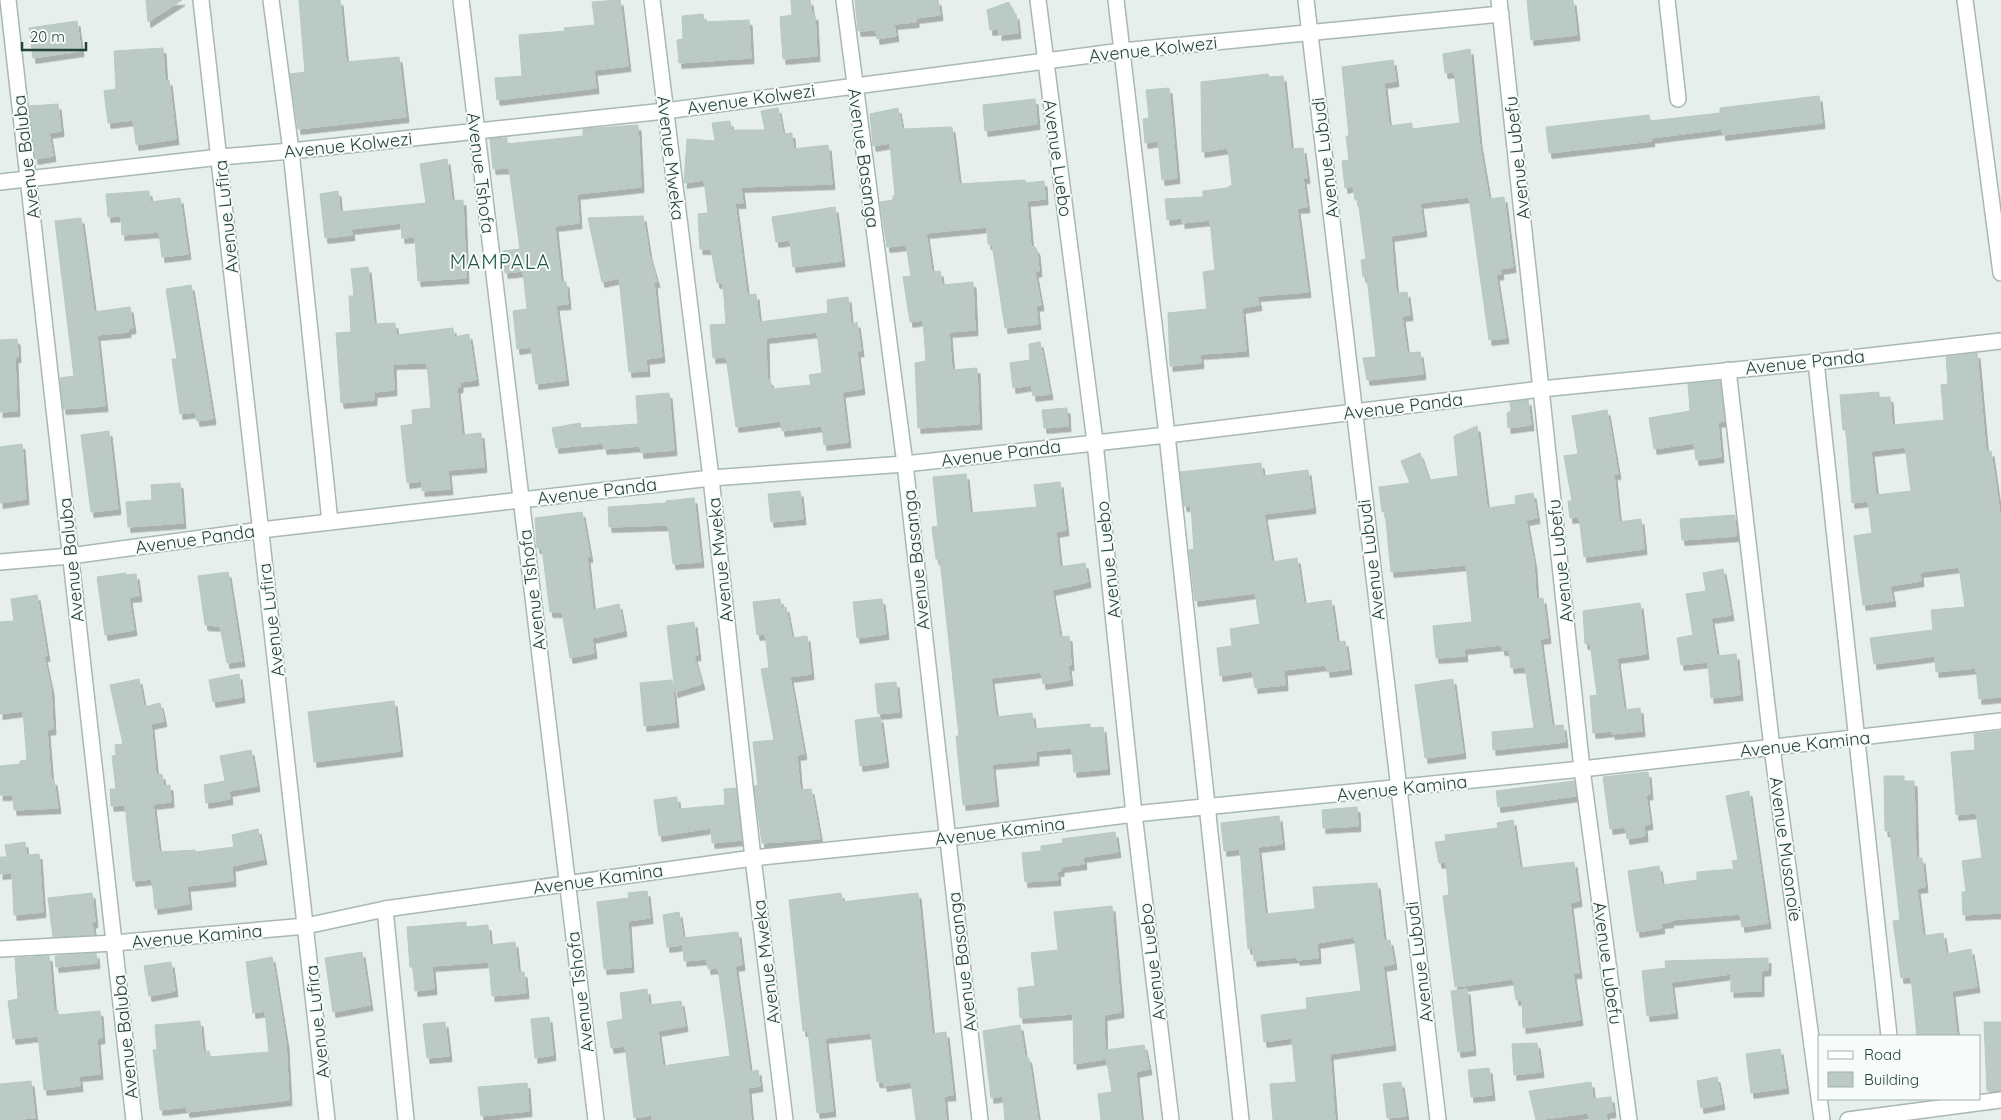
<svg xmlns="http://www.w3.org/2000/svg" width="2001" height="1120" font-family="Quicksand,sans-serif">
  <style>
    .building { fill: #bbcac4; stroke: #b8c9c2; fill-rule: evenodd; filter: url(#shadow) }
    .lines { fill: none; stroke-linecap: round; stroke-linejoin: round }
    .minor-casing { stroke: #a8b8b2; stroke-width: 18 }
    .minor { stroke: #fff; stroke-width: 15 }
    .labels { text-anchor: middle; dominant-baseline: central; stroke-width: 4; stroke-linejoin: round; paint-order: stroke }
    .street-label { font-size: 18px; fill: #24423a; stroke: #f7fbf9 }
    .quarter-label { font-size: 20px; letter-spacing: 1px; fill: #1f5548; stroke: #f7fbf9 }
  </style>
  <defs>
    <filter id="shadow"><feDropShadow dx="3" dy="5.5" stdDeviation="0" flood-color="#0004"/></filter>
  </defs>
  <rect width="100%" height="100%" fill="#e6efeb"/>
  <!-- building -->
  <g class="building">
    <path d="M146,0H182L148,22Z"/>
    <path d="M299,0H340L346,62L399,57L406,117L298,129L290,74L305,72Z"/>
    <path d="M620,0L628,66L594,70L596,88L497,100L495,78L522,76L519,35L565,31L564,28L595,25L592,2Z"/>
    <path d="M791,0H810L812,15H815L817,56L783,59L780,17L792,15Z"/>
    <path d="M855,0H938L940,15L916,18V22L894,24L896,36L877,39L876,30L858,31Z"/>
    <path d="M1527,0H1573L1577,35L1531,40Z"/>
    <path d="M1009,2L1014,14H1016L1018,33L999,35V29L990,30L987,10Z"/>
    <path d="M703,14L704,22L749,20L751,58L679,63L677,40L683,39L682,16Z"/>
    <path d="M77,21L81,51L33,58L29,28Z"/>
    <path d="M163,48L165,81L169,80L176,139L136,145L133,120L108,123L104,91L116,89L114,51Z"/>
    <path d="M1470,49L1479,141L1489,199L1504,197L1513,267L1500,269L1501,274L1496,275L1506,338L1489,340L1469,197L1420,203L1424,231L1391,236L1396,293L1407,292L1410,315L1402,316L1407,353L1420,352L1423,374L1367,380L1363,358L1376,357L1367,277H1363L1361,260L1366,259L1358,200H1355L1353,186L1345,188L1342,161L1349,160L1346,136H1349L1342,67L1393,60L1396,81L1384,83L1389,126L1412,123V129L1460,123L1454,72L1445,73L1443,54Z"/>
    <path d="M1268,74L1269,77L1283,76L1291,149L1303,148L1307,178H1303L1307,207L1297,208L1308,292L1257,296L1259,305L1242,308L1246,351L1200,354L1201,363L1170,366L1168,313L1207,309L1203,272L1215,270L1210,220L1182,223V218L1167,220L1165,199L1203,197V191L1227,188L1232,185L1228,148L1202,152L1201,82Z"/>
    <path d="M1169,88L1177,178L1162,180L1158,141L1145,143L1143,119L1149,118L1146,90Z"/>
    <path d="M1819,96L1822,123L1723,135L1722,129L1651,138L1652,141L1549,153L1546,127L1649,115L1650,121L1720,113V108Z"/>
    <path d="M1035,99L1037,124L985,131L983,105Z"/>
    <path d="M58,104L61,131L49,133L53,156L35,159L29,106Z"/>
    <path d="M778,108L783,134L792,133L793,149L828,145L832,184L741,187L743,203H735L747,295L756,294L759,322L828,313L827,300L848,297L851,326L857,322L861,351L857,352L862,389L842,392L848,442L824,445L822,426L782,431L781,421L736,427L726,357L713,358L710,325L726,324L723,283H717L711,249H700L698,214L708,213L704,180L684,183L687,139L715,141L712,123L730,121L731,130H765L761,111ZM817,332L822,373L809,375L811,385L772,389L770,380H767L766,338Z"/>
    <path d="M898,108L902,129L952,127L959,184L1025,180L1026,183L1044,181L1045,199L1027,201L1031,247H1035L1037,250L1039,271L1035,272L1041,305L1036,306L1038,324L1005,328L992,244H988L987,227L926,233L932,272L940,271L942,285L973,282L975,330L949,332L952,370L977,368L979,424L918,428L915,363L926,361L923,320L910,322L903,277L911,276L906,245L887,247L880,202L893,200V196L895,195L890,143L873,146L870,114Z"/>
    <path d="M638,125L641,187L577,194L579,223L555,226L561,282H566L568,304L556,305L566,380L536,384L531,347L517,349L513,311L527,309L523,271L505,273L503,251L520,249L509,168L493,169L490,139L507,138V144L583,136V129Z"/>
    <path d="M447,159L452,201L463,200L466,278L418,281L415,237L402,238L401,223L351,229L352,235L325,238L320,194L338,191L340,212L426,203L420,164Z"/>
    <path d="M149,191L150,202L180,198L188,254L162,257L159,232L122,235L121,216L108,217L106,194Z"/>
    <path d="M835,207L842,261L793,267L790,240L776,242L772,217Z"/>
    <path d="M643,216L649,254L657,282H654L662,357L646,359L647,371L629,372L619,278L602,282L588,218Z"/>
    <path d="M81,218L94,312L130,307L133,328L128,329V332L97,335L105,406L63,409L60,378L74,376L55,221Z"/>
    <path d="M368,267L374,324L395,323L396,335L453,328L454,337L469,334L476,380L460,382V387L457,388L462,435L481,433L484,467L448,470L450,489L422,491V481L407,483L401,426L413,424L412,410L431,408L427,363L393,364L394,390L374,392V400L341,403L336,333L351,332L349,296H354L351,269Z"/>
    <path d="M191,285L213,419L197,421L195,412L180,414L172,359H177L166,289Z"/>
    <path d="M17,339L18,357H15L17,411L0,412V340Z"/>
    <path d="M1040,342L1050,394L1033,396L1032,385L1013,388L1010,363L1030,360L1029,344Z"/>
    <path d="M1977,353L1986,452L1991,451L2001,522V697L1979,699L1976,668L1936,672L1935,656L1874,664L1870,638L1933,630L1931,610L1965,607L1959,567L1920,572L1921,581L1890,586L1893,601L1863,605L1854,536L1872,533L1868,501L1852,503L1846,430H1843L1840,395L1879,392V398L1890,397L1892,425L1944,420L1941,385L1948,384L1946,357ZM1905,447L1911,491L1876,495L1871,451Z"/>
    <path d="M1720,381L1725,421L1718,422L1721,457L1696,460L1694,443L1654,449L1649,418L1690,411L1688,384Z"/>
    <path d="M669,393L674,450L641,453L640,446L604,449L603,443L556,448L552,428L580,423L581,428L638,424L636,396Z"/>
    <path d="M1528,400L1531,425L1508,428L1507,413L1511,411L1510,402Z"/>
    <path d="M1067,408L1068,426L1044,428L1042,410Z"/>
    <path d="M1607,410L1618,474H1614L1619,522L1641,519L1644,549L1584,557L1579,517L1570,518L1568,501H1572L1564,456L1578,454L1572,416Z"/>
    <path d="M1477,426L1487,508L1516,504L1515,496L1533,493L1537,518L1526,520L1534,564L1536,599L1543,598L1548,638L1540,639L1552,726L1563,725L1565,742L1493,750L1492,732L1534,728L1525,667L1511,668L1509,650H1502L1501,645L1464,649L1465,656L1436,658L1433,626L1472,622L1466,565L1391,572L1385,511L1382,512L1379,487L1410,483L1401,461L1420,453L1429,480L1458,476L1454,436Z"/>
    <path d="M109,431L118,509L91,512L81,435Z"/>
    <path d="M22,444L26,499L0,503V447Z"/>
    <path d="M1261,463L1263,476L1308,470L1313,508L1264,514L1272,562L1297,558L1304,604L1331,600L1337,642L1345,641L1349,669L1327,672L1326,665L1284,670L1285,685L1255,688L1252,671L1220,676L1217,648L1232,646L1230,629L1260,624L1255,593L1195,601L1189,550L1194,549L1191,506H1184L1180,472Z"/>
    <path d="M966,474L970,513L1037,507L1034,485L1060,482L1066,530L1056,532L1060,567L1085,563L1088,582L1052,590L1060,637L1069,636L1071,665H1068L1070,680L1043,684L1041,672L991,678L996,717L1032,713L1034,729L1090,724V728L1103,727L1107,769L1074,772L1072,748L1036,751V760L992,764L996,801L963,805L956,736H959L940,559H936L932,527L938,526L933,477Z"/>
    <path d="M180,483L183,523L128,527L126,502L152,500L151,485Z"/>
    <path d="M800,491L803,519L771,522L768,494Z"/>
    <path d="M694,498L701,562L673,564L668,525L609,527L608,507L666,503V501Z"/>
    <path d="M582,512L590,557H587L593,610L619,604L624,631L592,638L594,653L570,658L562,612H550L542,548H537L535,518Z"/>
    <path d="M1735,515L1736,536L1682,540L1680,519Z"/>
    <path d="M1723,569L1731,615L1711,618L1717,656L1736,654L1740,695L1711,698L1708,662L1681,665L1677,638L1693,635L1686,594L1706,591L1703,573Z"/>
    <path d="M228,572L242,661L227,663L220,626L205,625L198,576Z"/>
    <path d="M126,573V575L136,574L139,596L129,597L134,630L105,635L97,577Z"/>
    <path d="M37,595L47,656H44L51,689L53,729L47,730L51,780H54L58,808L14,810L13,795H0V766L20,764V761L27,760L23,711L0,714V622L14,621L11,599Z"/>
    <path d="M780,599L781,608L786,607L792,638L807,636L811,674L790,677L804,754L797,755L800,790L811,789L820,839L762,843L754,786L758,785L753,742L774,740L761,669L769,668L765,634L757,635L753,602Z"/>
    <path d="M882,599L886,634L857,638L853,602Z"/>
    <path d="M1640,603L1646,654L1617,658L1624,710L1640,708L1642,731L1612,734V731L1593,733L1590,696L1597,695L1590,643L1585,644L1583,611Z"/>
    <path d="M694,622L698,655L694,656L702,684L675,692L667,626Z"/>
    <path d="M239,674L242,697L213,702L209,680Z"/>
    <path d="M139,679L144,707L160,703L164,721L151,724L156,775L162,774L163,786L170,785L171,802L153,804L159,852L195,850V852L234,847L232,835L258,829L264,859L232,866L233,881L187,886L189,904L155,909L152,879L133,881L125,805L111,806L110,789H116L112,756L116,755L115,745L123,744L110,685Z"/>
    <path d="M1453,679L1463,753L1425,758L1415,685Z"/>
    <path d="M672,680L676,722L644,726L640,683Z"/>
    <path d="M896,682L899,712L878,714L875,684Z"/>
    <path d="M394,701L400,751L314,762L308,712Z"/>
    <path d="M880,717L886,762L860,766L855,720Z"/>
    <path d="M2001,731V913L1963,915L1962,892H1966L1962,861L1982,858L1976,813L1956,815L1951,752L1975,750L1974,734Z"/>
    <path d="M251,750L257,786L229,791L230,799L206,803L204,785L225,781L220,756Z"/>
    <path d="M1648,772L1650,794L1646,795L1650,824L1644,825L1645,836L1627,839L1625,827L1610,829L1603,777Z"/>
    <path d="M1884,776H1904V781H1914L1916,858H1922L1925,887L1917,888L1923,936L1943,933L1946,954L1971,949L1977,987L1952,991L1957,1036H1917L1911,977L1901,978L1893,921L1900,920L1890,831H1885Z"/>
    <path d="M1574,781L1576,796L1498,807L1496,791Z"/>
    <path d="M736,788L742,840L712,843L711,828L659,836L654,800L677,797L678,809L725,805L724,789Z"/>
    <path d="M1749,791L1768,923L1742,927L1740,914L1670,920L1671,922L1661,923L1662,928L1637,932L1628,871L1659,866L1662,885L1697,880V872L1734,869L1732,861L1738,860L1726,796Z"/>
    <path d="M1357,807L1358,826L1323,828L1322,810Z"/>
    <path d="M1279,816L1282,844L1258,847L1265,914L1315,909L1313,887L1377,883L1384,941L1390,940L1394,964L1383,966L1393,1045L1330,1054L1335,1120H1273L1270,1084L1296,1082L1292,1038L1264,1042L1261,1015L1307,1009L1306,998L1361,991L1354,937L1317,943L1318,958L1297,960V957L1254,961L1253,948L1248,949L1240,849L1224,851L1221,823Z"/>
    <path d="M1513,820L1520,868L1574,862L1579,901L1570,903L1579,973H1573L1580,1020L1523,1028L1522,1000H1516L1513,979L1455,987L1443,896L1449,895L1446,862L1439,863L1435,842L1446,841L1445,835L1498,828L1497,823Z"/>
    <path d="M1115,832L1118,852L1083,857L1084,864L1061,867V871H1057L1058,880L1025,882L1022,853L1041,851V846L1063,843L1062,839Z"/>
    <path d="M25,842L26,855L39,854L43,912L14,915L12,873L0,874V857H7L5,845Z"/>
    <path d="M647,891L650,918L628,921L631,967L604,969L597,902L629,898L628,893Z"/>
    <path d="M92,893L95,922L92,923L94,935L53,937L48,898Z"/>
    <path d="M841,893L842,902L918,893L932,1034L946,1032L953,1095L944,1096L946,1120H916L911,1082L884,1086V1082H877L871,1033L825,1038L833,1111L817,1113L808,1031H803L789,900Z"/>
    <path d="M1112,906L1121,1012L1104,1015L1105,1059L1074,1064L1073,1014L1020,1018L1018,988L1035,986L1031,953L1058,950L1054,912Z"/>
    <path d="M679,912L683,938L738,932L742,965L735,966L750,1072L758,1070L760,1086L748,1088L751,1120H652V1115L634,1118L625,1046L611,1048L607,1022L623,1019L620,993L647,989L649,1005L681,1001L685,1026L658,1031L663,1066L730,1056L718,968L708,969L707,959L684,961L683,945L667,947L663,915Z"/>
    <path d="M466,922V927L488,925L490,945L515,942L518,972H524L526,993L492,996L489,962L432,966L434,989L415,991L413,967H410L407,927Z"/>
    <path d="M362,952L370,1005L333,1012L325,958Z"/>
    <path d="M96,953L97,963L56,967L55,956Z"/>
    <path d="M49,956L54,1011L58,1010V1015L100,1011L102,1038L97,1039L100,1074L79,1076L80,1086L44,1090L38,1036L13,1039L8,1001L18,999L15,958Z"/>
    <path d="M272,957L286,1043L289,1100L187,1112L186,1107L160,1110L154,1057L153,1050H157L155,1025L200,1021L203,1052L209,1051L210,1057L269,1052L265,1011L253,1013L246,962Z"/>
    <path d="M1768,958V970L1761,971V991L1731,992V974L1671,982L1675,1013L1647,1016L1642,971L1666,968L1665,961Z"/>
    <path d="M171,962L175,991L149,996L144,966Z"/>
    <path d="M1467,989L1473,1050L1458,1052L1451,991Z"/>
    <path d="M549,1017L553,1055L535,1058L531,1019Z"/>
    <path d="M445,1022L449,1056L427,1058L423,1024Z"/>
    <path d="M1984,1022H2001V1090L1987,1091Z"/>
    <path d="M1020,1025L1025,1057H1028L1029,1060L1038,1120H1005L1003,1096L991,1098L983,1031Z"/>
    <path d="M1537,1043L1541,1072L1514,1075L1512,1044Z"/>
    <path d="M1144,1045L1149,1069L1136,1072L1141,1120H1101L1098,1094L1112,1092L1105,1050Z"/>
    <path d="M1780,1049L1786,1088L1751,1093L1746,1054Z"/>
    <path d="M1489,1068L1492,1095L1471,1097L1468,1070Z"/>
    <path d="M1717,1077L1722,1104L1701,1108L1697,1081Z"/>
    <path d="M31,1081L35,1118L0,1120V1084Z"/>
    <path d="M1401,1082L1406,1116L1387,1118L1383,1084Z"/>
    <path d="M1591,1082L1593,1099L1611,1097L1613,1112L1606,1113L1607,1120H1589L1588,1113L1536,1120L1529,1091Z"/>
    <path d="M527,1083L529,1111L481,1116L478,1087Z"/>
  </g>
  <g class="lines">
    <!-- minor casing -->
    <g class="minor-casing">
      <g id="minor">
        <path d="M8,0L134,1120"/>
        <path d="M201,0L327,1120"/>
        <path d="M271,0L291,151L330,522"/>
        <path d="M461,0L596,1120"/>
        <path d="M652,0L711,478L753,858L785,1120"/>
        <path d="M844,0L905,464L980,1120"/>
        <path d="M1038,0L1095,442L1134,814L1171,1120"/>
        <path d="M1116,0L1167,435L1241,1120"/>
        <path d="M1306,0L1438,1120"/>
        <path d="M1499,0L1582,769L1629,1120"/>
        <path d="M1667,0L1678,99"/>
        <path d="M1965,0L2001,273"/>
        <path d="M0,182L220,157L291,151L665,111L1122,51L1501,14"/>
        <path d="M1816,362L1889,1036"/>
        <path d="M1728,370L1772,748L1822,1120"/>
        <path d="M0,562L70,556L261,530L711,478L905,464L1167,435L1541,389L1816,362L2001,341"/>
        <path d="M385,909L406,1120"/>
        <path d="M0,949L114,943L306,926L385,909L753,858L947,838L1134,814L1582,769L2001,721"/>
        <path d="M1848,1120L2001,1100"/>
      </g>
    </g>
    <!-- minor -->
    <use href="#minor" class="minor"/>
  </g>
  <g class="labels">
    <!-- street labels -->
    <g class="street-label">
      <text transform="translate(1153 49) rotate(-6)">Avenue Kolwezi</text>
      <text transform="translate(751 99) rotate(-8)">Avenue Kolwezi</text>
      <text transform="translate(348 145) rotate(-6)">Avenue Kolwezi</text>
      <text transform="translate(26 157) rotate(-97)">Avenue Baluba</text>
      <text transform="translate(671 158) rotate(83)">Avenue Mweka</text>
      <text transform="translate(864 158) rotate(82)">Avenue Basanga</text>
      <text transform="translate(1058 158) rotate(82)">Avenue Luebo</text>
      <text transform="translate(1325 158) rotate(-97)">Avenue Lubudi</text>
      <text transform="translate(1517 158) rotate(-96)">Avenue Lubefu</text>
      <text transform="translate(481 173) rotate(83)">Avenue Tshofa</text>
      <text transform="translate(226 217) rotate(-96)">Avenue Lufira</text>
      <text transform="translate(1805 362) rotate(-6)">Avenue Panda</text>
      <text transform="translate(1403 406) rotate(-7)">Avenue Panda</text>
      <text transform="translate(1001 453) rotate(-7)">Avenue Panda</text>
      <text transform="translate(597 491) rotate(-7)">Avenue Panda</text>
      <text transform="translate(195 539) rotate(-8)">Avenue Panda</text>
      <text transform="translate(71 560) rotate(-96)">Avenue Baluba</text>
      <text transform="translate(720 560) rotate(-96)">Avenue Mweka</text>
      <text transform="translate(916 560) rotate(-96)">Avenue Basanga</text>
      <text transform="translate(1108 560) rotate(-96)">Avenue Luebo</text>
      <text transform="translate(1371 560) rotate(-97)">Avenue Lubudi</text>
      <text transform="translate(1560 561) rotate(-96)">Avenue Lubefu</text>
      <text transform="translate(532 590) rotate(-97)">Avenue Tshofa</text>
      <text transform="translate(271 620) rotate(-97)">Avenue Lufira</text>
      <text transform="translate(1805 744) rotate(-6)">Avenue Kamina</text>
      <text transform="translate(1402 788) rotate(-6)">Avenue Kamina</text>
      <text transform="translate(1000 831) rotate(-7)">Avenue Kamina</text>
      <text transform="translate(1786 849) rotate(82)">Avenue Musonoïe</text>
      <text transform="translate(598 879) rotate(-8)">Avenue Kamina</text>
      <text transform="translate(197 936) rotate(-5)">Avenue Kamina</text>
      <text transform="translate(766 962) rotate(-97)">Avenue Mweka</text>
      <text transform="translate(962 962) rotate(-97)">Avenue Basanga</text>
      <text transform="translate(1152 962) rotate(-97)">Avenue Luebo</text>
      <text transform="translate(1419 962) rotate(-97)">Avenue Lubudi</text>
      <text transform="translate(1608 963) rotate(82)">Avenue Lubefu</text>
      <text transform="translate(580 992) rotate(-97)">Avenue Tshofa</text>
      <text transform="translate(317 1022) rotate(-96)">Avenue Lufira</text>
      <text transform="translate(125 1037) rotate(-96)">Avenue Baluba</text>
    </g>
    <!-- quarter labels -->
    <g class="quarter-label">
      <text x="500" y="261">MAMPALA</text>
    </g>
  </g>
  <!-- legend -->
  <rect x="1818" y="1035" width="162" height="65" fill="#f7fbf9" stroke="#a3b1ad"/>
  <rect x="1828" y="1051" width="25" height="8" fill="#ffffff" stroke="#a3b1ad"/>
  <text x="1864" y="1060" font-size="15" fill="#24423a">Road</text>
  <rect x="1828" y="1072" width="25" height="15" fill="#bbcac4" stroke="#a3b1ad"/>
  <text x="1864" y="1085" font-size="15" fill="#24423a">Building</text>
  <!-- scale -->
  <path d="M22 42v8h64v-8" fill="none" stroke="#24423a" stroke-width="2.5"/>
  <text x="30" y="42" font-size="15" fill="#24423a" stroke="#f7fbf9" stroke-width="4" paint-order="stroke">20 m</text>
</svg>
